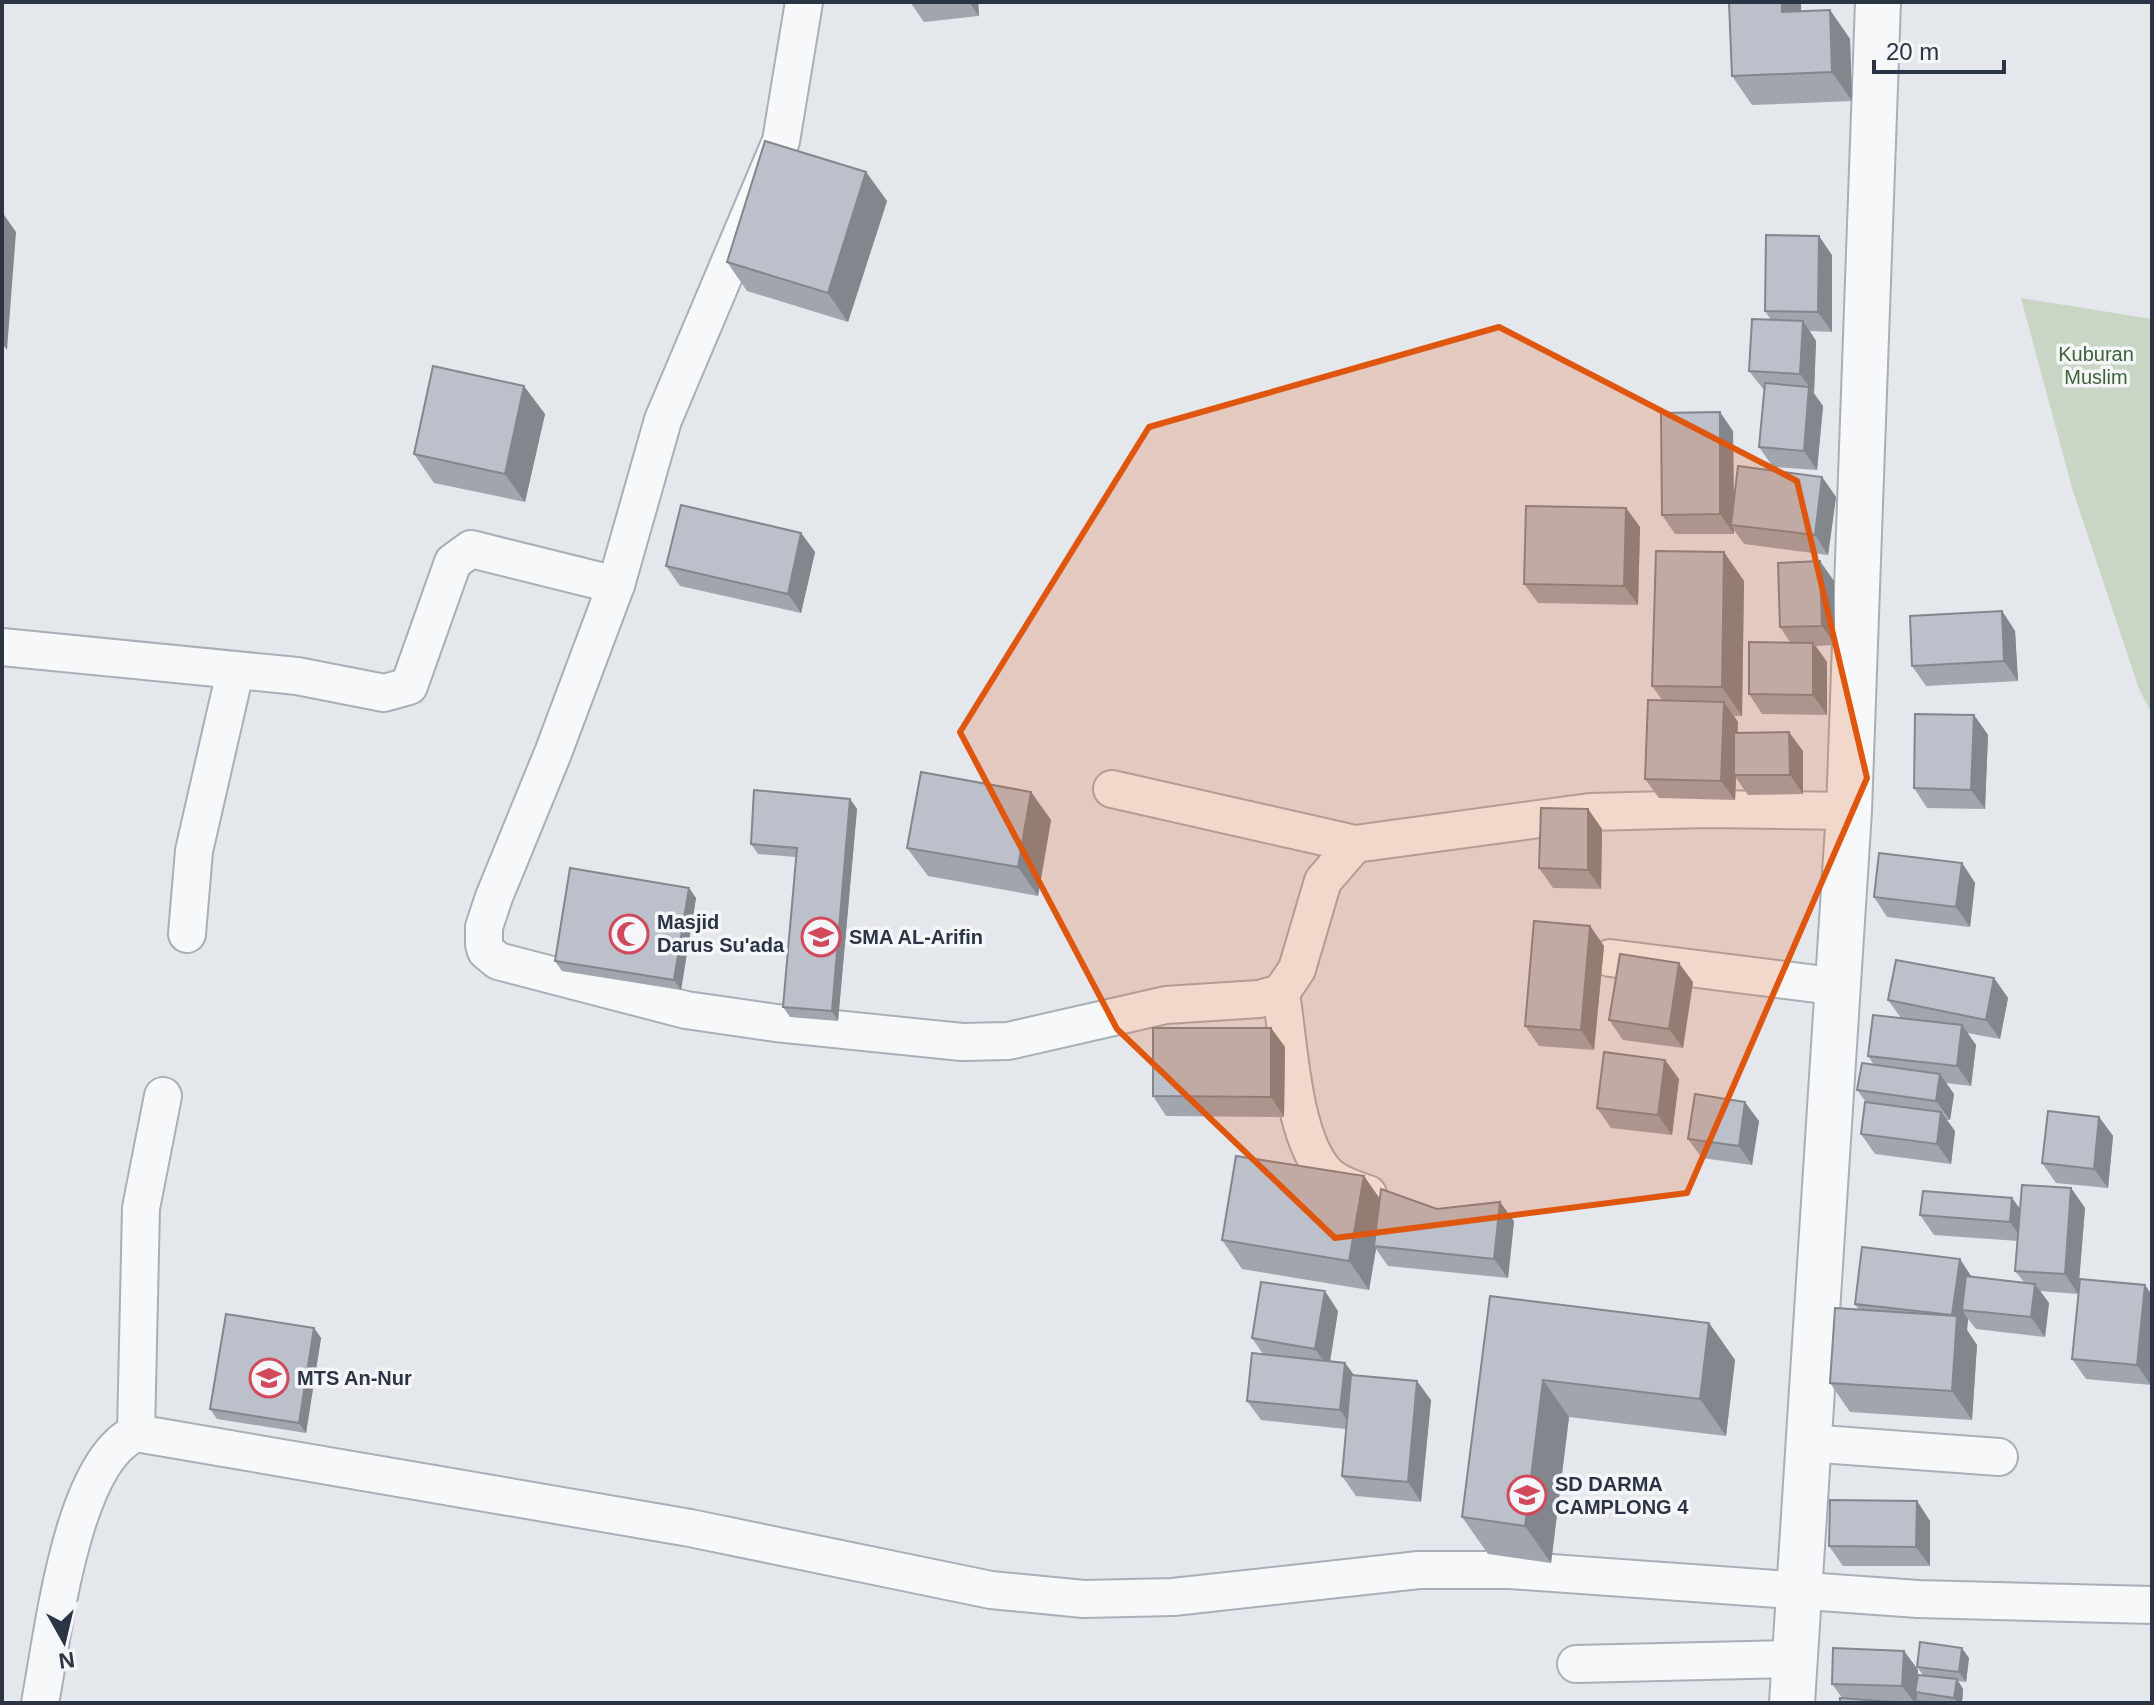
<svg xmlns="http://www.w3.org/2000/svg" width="2154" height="1705" font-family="Arial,sans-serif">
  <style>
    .green { fill: #c9d6c5 }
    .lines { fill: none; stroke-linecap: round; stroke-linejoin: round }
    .minor-casing { stroke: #a9aeb7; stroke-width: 40 }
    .tertiary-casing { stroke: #a9aeb7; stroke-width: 48 }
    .minor { stroke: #f7f8fa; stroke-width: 36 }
    .tertiary { stroke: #f7f8fa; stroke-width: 44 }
    .wall { fill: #a1a5ae }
    .shaded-wall { fill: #83868d }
    .building { fill: #bbc0ca; stroke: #83868d; stroke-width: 2 }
    .marked { fill: #df570f; fill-opacity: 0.2; stroke: #df570f; stroke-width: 6; stroke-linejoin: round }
    .labels { text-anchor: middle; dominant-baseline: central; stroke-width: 7; stroke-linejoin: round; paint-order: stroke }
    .park-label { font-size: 20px; fill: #3f6138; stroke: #f4f6f9 }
    .poi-label { font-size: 20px; font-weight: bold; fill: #2b3445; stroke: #f4f6f9; text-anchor: start }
  </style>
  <rect width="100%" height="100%" fill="#e4e7ec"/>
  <!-- green -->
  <path class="green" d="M2021,298L2152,319V714L2139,689L2072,488Z"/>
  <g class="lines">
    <!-- minor casing -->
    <g class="minor-casing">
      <g id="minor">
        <path d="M804,2L781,141L663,420L616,585L553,753L494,897L484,927V944L486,951L498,961L686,1010L776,1023L962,1042L1008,1041L1166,1005L1259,999L1281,993L1297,969L1323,881L1355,844L1590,812L1708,809L1849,811"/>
        <path d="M2,647L297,676L384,693L409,686L453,562L471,549L616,585"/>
        <path d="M1112,789L1355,844"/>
        <path d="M187,934L194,851L235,672"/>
        <path d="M1610,958L1840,987"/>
        <path d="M1281,993C1289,1041 1292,1142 1329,1176C1340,1185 1355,1190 1368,1194"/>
        <path d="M136,1433L141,1208L163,1096"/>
        <path d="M1807,1443L1999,1457"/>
        <path d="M1576,1664L1794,1659"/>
        <path d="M40,1703C53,1636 71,1462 136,1433L690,1528L991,1590L1084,1599L1173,1597L1419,1570H1510L1918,1599L2152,1605"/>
      </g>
    </g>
    <!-- tertiary casing -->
    <g class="tertiary-casing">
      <path id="tertiary" d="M1792,1703L1849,811L1878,2"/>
    </g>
    <!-- minor -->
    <use href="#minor" class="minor"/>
    <!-- tertiary -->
    <use href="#tertiary" class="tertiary"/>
  </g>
  <!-- wall -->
  <g class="wall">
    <path d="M910,2H978L979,16L924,22Z"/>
    <path d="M1830,10L1850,39L1852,101L1752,105L1732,76L1801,11Z"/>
    <path d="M866,172L887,201L848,322L747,291L727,262Z"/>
    <path d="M1832,255V332L1810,331L1816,341L1814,393L1823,406L1817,470L1773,467L1759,447L1764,390L1749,371L1771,320L1765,311Z"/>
    <path d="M545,414L525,502L434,483L414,454Z"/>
    <path d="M1733,431L1734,498L1822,477L1836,497L1828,555L1744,544L1734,530V534H1675L1662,515Z"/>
    <path d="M1626,508L1640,527L1638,605L1538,603L1524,584Z"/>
    <path d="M801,533L815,552L801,613L680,586L666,566Z"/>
    <path d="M1744,581L1742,716H1734L1738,722L1737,733L1803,751V794L1748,795L1736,778L1735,800L1659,798L1645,779L1662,700L1652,686Z"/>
    <path d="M1834,581L1835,645L1816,646L1827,662V715L1762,714L1749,694L1790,642L1780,627Z"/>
    <path d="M2002,611L2015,631L2018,681L1926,686L1912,666Z"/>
    <path d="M1974,715L1988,735L1985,809L1927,808L1914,788Z"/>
    <path d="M1031,792L1051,820L1038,896L928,876L907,848Z"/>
    <path d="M850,799L857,809L838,1021L790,1017L783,1007L796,857L758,854L751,844Z"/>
    <path d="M1588,809L1602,829L1601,889L1553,888L1539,868Z"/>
    <path d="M1962,863L1975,883L1970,927L1887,917L1874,897Z"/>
    <path d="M689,888L696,898L681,990L562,971L555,961Z"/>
    <path d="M1590,926L1604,946L1594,1050L1539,1046L1525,1026Z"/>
    <path d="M1994,978L2008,998L2000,1039L1967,1033L1976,1045L1971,1086L1946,1083L1954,1094L1950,1120H1947L1955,1131L1951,1164L1875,1154L1861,1134L1866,1102L1857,1090L1874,1065L1868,1056L1901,1018L1888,1000Z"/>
    <path d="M1693,982L1683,1048L1623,1040L1609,1020Z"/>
    <path d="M1271,1028L1285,1047L1284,1117L1166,1116L1153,1096Z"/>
    <path d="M1665,1060L1679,1079L1672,1135L1611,1128L1597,1108Z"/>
    <path d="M2099,1117L2113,1136L2108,1188L2056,1183L2042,1163Z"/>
    <path d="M1759,1121L1752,1165L1702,1158L1688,1139Z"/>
    <path d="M1364,1176L1380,1199L1514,1221L1508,1278L1388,1266L1376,1249L1369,1290L1242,1269L1222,1240Z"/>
    <path d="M2071,1188L2085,1208L2078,1294L2040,1291L2049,1303L2045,1337L1976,1329L1968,1319L1967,1330L1977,1345L1972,1420L1850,1412L1830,1383L1859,1310L1855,1304L1972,1277L2024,1282L2015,1271L2018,1241L1934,1235L1920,1215L2012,1198L2020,1209Z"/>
    <path d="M2152,1295L2151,1385L2086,1379L2072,1359Z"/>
    <path d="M1490,1296L1709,1323L1735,1360L1726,1436L1569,1417L1551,1563L1488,1554L1462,1517Z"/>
    <path d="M1338,1311L1330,1361L1345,1363L1354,1375L1431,1400L1421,1502L1356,1496L1342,1476L1346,1429L1261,1420L1247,1401L1263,1354L1252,1338Z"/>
    <path d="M314,1328L321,1338L306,1433L217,1419L210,1409Z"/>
    <path d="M1917,1501L1930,1521V1566H1843L1829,1546Z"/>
    <path d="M1904,1651L1918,1670L1917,1677L1923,1675L1917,1667L1969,1658L1966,1682L1958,1681L1963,1689L1962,1703H1840L1843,1699L1832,1684Z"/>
  </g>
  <!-- shaded-wall -->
  <g class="shaded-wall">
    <path d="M969,2H978L979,16Z"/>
    <path d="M1782,2H1801L1802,40L1782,12Z"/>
    <path d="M1830,10L1850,39L1852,101L1832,72Z"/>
    <path d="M866,172L887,201L848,322L828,293Z"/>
    <path d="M2,212L16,232L7,350L2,343Z"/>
    <path d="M1819,236L1832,255V332L1818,312Z"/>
    <path d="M1803,321L1816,341L1814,393L1800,374Z"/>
    <path d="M524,386L545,414L525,502L505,474Z"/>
    <path d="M1809,387L1823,406L1817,470L1804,451Z"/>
    <path d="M1720,412L1733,431L1734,525H1731L1734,530V534L1720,514Z"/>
    <path d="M1822,477L1836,497L1828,555L1815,535Z"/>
    <path d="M1626,508L1640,527L1638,605L1624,586Z"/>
    <path d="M801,533L815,552L801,613L788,594Z"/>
    <path d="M1724,552L1744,581L1742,716L1722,687Z"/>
    <path d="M1820,561L1834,581L1835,645L1822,626Z"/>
    <path d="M2002,611L2015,631L2018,681L2004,661Z"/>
    <path d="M1813,643L1827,662V715L1813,695Z"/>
    <path d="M1724,702L1738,722L1736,775H1734L1736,778L1735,800L1721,781Z"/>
    <path d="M1974,715L1988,735L1985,809L1971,790Z"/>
    <path d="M1789,732L1803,751V794L1790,775Z"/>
    <path d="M1031,792L1051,820L1038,896L1018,867Z"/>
    <path d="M850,799L857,809L838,1021L832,1011Z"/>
    <path d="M1588,809L1602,829L1601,889L1588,870Z"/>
    <path d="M1962,863L1975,883L1970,927L1956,907Z"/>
    <path d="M689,888L696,898L681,990L674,980Z"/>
    <path d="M1590,926L1604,946L1594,1050L1581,1030Z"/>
    <path d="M1679,963L1693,982L1683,1048L1669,1029Z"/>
    <path d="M1994,978L2008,998L2000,1039L1986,1020Z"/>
    <path d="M1962,1025L1976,1045L1971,1086L1957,1066Z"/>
    <path d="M1271,1028L1285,1047L1284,1117L1271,1097Z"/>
    <path d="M1665,1060L1679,1079L1672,1135L1658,1115Z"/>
    <path d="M1940,1074L1954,1094L1950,1120L1936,1101Z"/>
    <path d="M1745,1102L1759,1121L1752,1165L1739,1146Z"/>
    <path d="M1941,1112L1955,1131L1951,1164L1937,1144Z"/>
    <path d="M2099,1117L2113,1136L2108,1188L2094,1169Z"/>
    <path d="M1364,1176L1384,1205L1374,1246L1376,1249L1369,1290L1349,1261Z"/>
    <path d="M2071,1188L2085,1208L2078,1294L2065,1274Z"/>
    <path d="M2012,1198L2026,1217L2024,1242L2010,1222Z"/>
    <path d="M1500,1202L1514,1221L1508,1278L1494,1259Z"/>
    <path d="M1960,1259L1973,1279L1962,1310L1968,1319L1967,1330L1977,1345L1972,1420L1952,1391L1957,1321L1952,1315Z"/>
    <path d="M2035,1284L2049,1303L2045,1337L2031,1317Z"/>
    <path d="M2145,1285L2152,1295L2151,1385L2137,1365Z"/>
    <path d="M1325,1291L1338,1311L1329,1368L1315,1349Z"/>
    <path d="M1709,1323L1735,1360L1726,1436L1700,1399Z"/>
    <path d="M314,1328L321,1338L306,1433L299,1423Z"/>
    <path d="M1345,1363L1359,1382L1354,1430L1340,1410Z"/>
    <path d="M1543,1380L1569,1417L1551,1563L1525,1526Z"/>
    <path d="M1417,1381L1431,1400L1421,1502L1408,1482Z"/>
    <path d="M1917,1501L1930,1521V1566L1916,1547Z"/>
    <path d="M1962,1648L1969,1658L1966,1682L1959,1672Z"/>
    <path d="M1904,1651L1918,1670L1917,1692H1915L1917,1694L1916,1703H1915L1902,1686Z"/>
    <path d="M1957,1679L1963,1689L1962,1703H1958L1954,1698Z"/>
  </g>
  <!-- building -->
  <g class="building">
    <path d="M1729,2H1782V12L1830,10L1832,72L1732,76Z"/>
    <path d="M765,141L866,172L828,293L727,262Z"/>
    <path d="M1766,235L1819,236L1818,312L1765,311Z"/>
    <path d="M1752,319L1803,321L1800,374L1749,371Z"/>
    <path d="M433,366L524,386L505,474L414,454Z"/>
    <path d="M1765,383L1809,387L1804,451L1759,447Z"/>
    <path d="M1720,412V514L1662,515L1661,413Z"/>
    <path d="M1738,466L1822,477L1815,535L1731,525Z"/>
    <path d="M681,505L801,533L788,594L666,566Z"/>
    <path d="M1526,506L1626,508L1624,586L1524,584Z"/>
    <path d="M1656,551L1724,552L1722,687L1652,686Z"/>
    <path d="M1820,561L1822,626L1780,627L1778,563Z"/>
    <path d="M2002,611L2004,661L1912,666L1910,616Z"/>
    <path d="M1749,642L1813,643V695L1749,694Z"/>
    <path d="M1648,700L1724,702L1721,781L1645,779Z"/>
    <path d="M1915,714L1974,715L1971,790L1914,788Z"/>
    <path d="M1789,732L1790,775H1734V733Z"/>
    <path d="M921,772L1031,792L1018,867L907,848Z"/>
    <path d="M754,790L850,799L832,1011L783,1007L797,848L751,844Z"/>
    <path d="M1541,808L1588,809V870L1539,868Z"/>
    <path d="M1879,853L1962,863L1956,907L1874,897Z"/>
    <path d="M570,868L689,888L674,980L555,961Z"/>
    <path d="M1534,921L1590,926L1581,1030L1525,1026Z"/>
    <path d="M1620,954L1679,963L1669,1029L1609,1020Z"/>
    <path d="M1896,960L1994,978L1986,1020L1888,1000Z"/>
    <path d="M1873,1015L1962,1025L1957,1066L1868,1056Z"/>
    <path d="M1153,1028H1271V1097L1153,1096Z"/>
    <path d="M1604,1052L1665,1060L1658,1115L1597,1108Z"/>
    <path d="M1862,1063L1940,1074L1936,1101L1857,1090Z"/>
    <path d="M1695,1094L1745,1102L1739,1146L1688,1139Z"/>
    <path d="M1865,1102L1941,1112L1937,1144L1861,1134Z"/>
    <path d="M2048,1111L2099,1117L2094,1169L2042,1163Z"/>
    <path d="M1236,1156L1364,1176L1349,1261L1222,1240Z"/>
    <path d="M2022,1185L2071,1188L2065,1274L2015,1271Z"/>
    <path d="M1381,1189L1437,1209L1500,1202L1494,1259L1374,1246Z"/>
    <path d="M1923,1191L2012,1198L2010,1222L1920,1215Z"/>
    <path d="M1862,1247L1960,1259L1952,1315L1855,1304Z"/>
    <path d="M1966,1276L2035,1284L2031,1317L1962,1310Z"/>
    <path d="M2080,1279L2145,1285L2137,1365L2072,1359Z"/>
    <path d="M1261,1282L1325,1291L1315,1349L1252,1338Z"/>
    <path d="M1490,1296L1709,1323L1700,1399L1543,1380L1525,1526L1462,1517Z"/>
    <path d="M1835,1308L1957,1316L1952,1391L1830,1383Z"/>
    <path d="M226,1314L314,1328L299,1423L210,1409Z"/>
    <path d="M1252,1353L1345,1363L1340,1410L1247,1401Z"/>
    <path d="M1351,1375L1417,1381L1408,1482L1342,1476Z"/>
    <path d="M1830,1500L1917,1501L1916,1547L1829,1546Z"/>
    <path d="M1920,1642L1962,1648L1959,1672L1917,1667Z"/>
    <path d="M1833,1648L1904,1651L1902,1686L1832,1684Z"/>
    <path d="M1918,1675L1957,1679L1954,1698L1915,1692Z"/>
    <path d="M1840,1698L1906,1703H1840Z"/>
    <path d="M1914,1701L1938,1703H1914Z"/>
  </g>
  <!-- marked area -->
  <path class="marked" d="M1499,327L1797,481L1867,778L1687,1193L1335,1238L1117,1029L960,732L1149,427Z"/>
  <!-- icons -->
  <defs>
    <g id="mosque-ring" transform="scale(2)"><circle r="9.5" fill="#f4f6f9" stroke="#d1495b" stroke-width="1.5"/><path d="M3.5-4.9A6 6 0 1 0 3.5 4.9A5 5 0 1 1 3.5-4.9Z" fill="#d1495b"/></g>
    <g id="school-ring" transform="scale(2)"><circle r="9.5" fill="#f4f6f9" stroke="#d1495b" stroke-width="1.5"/><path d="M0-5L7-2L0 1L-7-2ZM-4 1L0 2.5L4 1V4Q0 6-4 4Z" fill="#d1495b"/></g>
  </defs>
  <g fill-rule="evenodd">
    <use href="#mosque-ring" x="629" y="934"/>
    <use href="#school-ring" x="821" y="937"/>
    <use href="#school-ring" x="269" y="1378"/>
    <use href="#school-ring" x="1527" y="1495"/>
  </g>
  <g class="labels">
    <!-- park labels -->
    <g class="park-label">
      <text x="2096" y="354">Kuburan<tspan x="2096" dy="23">Muslim</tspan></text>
    </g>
    <!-- poi labels -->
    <g class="poi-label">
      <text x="657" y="922">Masjid<tspan x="657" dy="23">Darus Su'ada</tspan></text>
      <text x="849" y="937">SMA AL-Arifin</text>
      <text x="297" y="1378">MTS An-Nur</text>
      <text x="1555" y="1484">SD DARMA<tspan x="1555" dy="23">CAMPLONG 4</tspan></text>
    </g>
  </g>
  <!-- border -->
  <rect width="2154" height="1705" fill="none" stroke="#2b3445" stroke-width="8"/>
  <!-- north arrow -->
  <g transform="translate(64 1641) rotate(172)" stroke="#f4f6f9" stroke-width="6" paint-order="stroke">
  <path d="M0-6L14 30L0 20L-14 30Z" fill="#2b3445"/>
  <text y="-12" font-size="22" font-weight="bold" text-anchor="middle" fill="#2b3445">N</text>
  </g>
  <!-- scale -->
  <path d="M1874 60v12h130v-12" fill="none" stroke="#2b3445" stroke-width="4"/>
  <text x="1886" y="60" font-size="24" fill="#2b3445" stroke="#f4f6f9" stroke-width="6" paint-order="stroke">20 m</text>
</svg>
